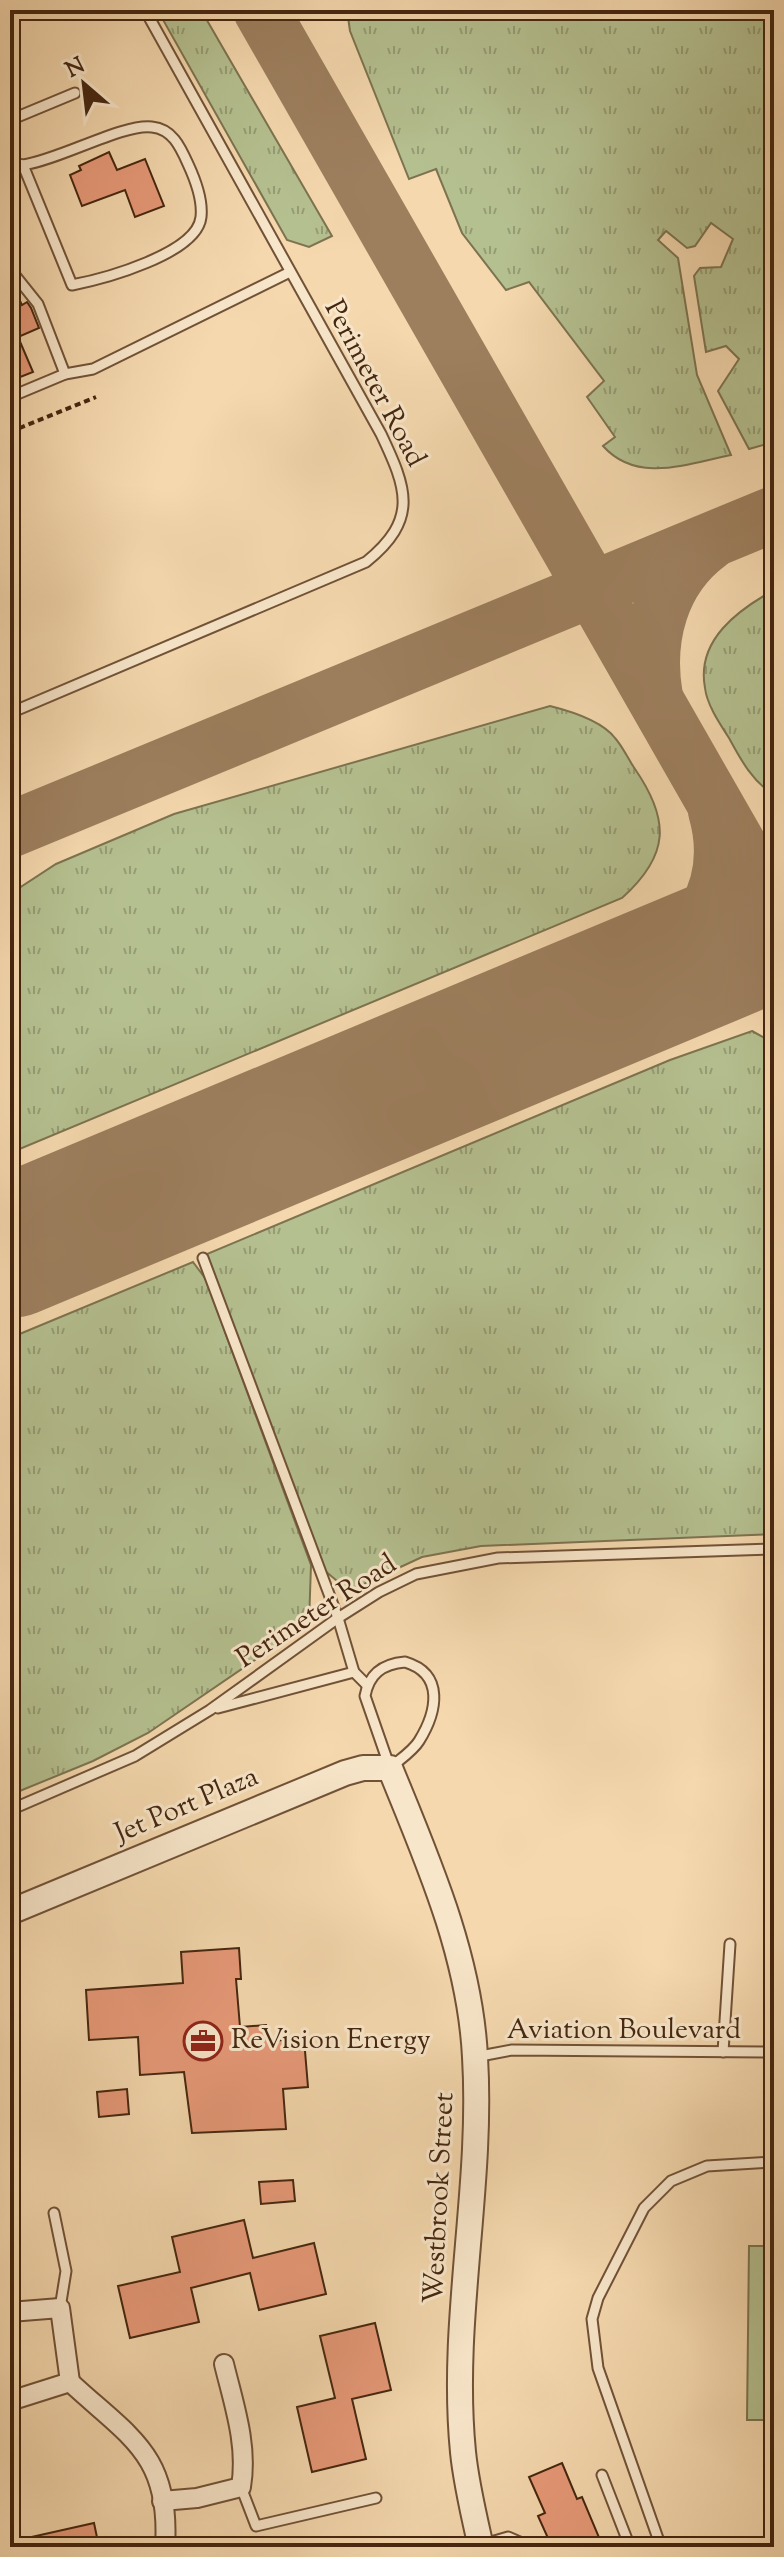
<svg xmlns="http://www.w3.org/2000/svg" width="784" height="2557" font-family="'Sorts Mill Goudy',serif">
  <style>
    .grass { fill: url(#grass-tufts); stroke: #7d7350; stroke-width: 2 }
    .park { fill: #b5c090; stroke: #7d7350; stroke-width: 2 }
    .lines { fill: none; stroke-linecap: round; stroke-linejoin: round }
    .taxiway { stroke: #9d7f5e; stroke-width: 56 }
    .runway { stroke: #9d7f5e; stroke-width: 142 }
    .building { fill: #e79978; stroke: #45260f; stroke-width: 2 }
    .service-casing { stroke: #715237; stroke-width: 13 }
    .minor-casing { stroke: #715237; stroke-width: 22 }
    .tertiary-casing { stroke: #715237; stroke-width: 28 }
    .path { stroke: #45260f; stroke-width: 4; stroke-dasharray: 6 4; stroke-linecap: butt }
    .service { stroke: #f8e6ca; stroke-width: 9 }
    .minor { stroke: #f8e6ca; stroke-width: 18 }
    .tertiary { stroke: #f8e6ca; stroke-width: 24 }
    .labels { text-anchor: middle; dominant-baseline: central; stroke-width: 6; stroke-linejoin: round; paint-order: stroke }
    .street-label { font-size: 28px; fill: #45260f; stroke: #f8e6ca }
    .poi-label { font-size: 28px; fill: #45260f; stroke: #f8e6ca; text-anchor: start }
  </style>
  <defs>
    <pattern id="grass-tufts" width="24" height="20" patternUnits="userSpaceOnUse" patternTransform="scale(2)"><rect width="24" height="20" fill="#b5c090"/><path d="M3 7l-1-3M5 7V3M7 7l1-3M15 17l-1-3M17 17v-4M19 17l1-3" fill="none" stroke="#959c74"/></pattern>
  </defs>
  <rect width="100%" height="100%" fill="#f5d8ae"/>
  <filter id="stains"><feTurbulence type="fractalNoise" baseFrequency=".0025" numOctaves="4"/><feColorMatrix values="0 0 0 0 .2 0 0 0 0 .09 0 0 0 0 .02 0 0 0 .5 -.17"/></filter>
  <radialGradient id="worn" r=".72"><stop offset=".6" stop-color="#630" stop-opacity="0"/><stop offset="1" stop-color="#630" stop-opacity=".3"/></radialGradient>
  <!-- grass -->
  <g class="grass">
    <path d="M169,10H201L332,236L309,247L287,240L162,18Z"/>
    <path d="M347,10H774V442L749,449L718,391L739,359L726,346L706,352L694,276L700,268L721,267L733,239L711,223L695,246L687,248L666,231L658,240L678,258L697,375L731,455C687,464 637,484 603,446L615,437L587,397L604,381L529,282L506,290L462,233L436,169L409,179L350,31Z"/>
    <path d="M774,590V795C752,781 741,760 729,738C720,724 707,705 705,688C696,640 738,610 774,590Z"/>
    <path d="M550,706C570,711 602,721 615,738C623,747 628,759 635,769C670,820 670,855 622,898L10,1153V894L56,864L174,814Z"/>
    <path d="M752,1031L774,1043V1534L481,1546L422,1557L349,1591L324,1570L207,1254L670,1060Z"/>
    <path d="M193,1262L205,1278L311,1565L309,1623L148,1733L93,1761L10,1795V1338Z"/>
  </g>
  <!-- park -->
  <path class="park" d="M749,2246H774V2420H747Z"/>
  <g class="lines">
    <!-- taxiway -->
    <g class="taxiway">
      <path d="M261,10L774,907"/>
      <path d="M655,697C645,639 660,579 709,543"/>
      <path d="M10,830L774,514"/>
      <path d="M696,961C724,953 746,948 774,956"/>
      <path d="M632,987C693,944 739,891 716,811"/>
    </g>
    <!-- runway -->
    <path class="runway" d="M10,1247L774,928"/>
  </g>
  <!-- building -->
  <g class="building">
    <path d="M109,152L117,170L145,159L164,206L135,217L125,190L82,206L70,175L81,170L79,166Z"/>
    <path d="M10,281L22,305L27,302L31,308L39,328L18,337L33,372L10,381Z"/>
    <path d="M239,1948L241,1979H236L240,2027L266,2025L268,2041L304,2039L308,2087L283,2089L286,2129L192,2133L184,2072L140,2075L138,2037L89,2040L86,1990L183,1983L181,1952Z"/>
    <path d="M127,2089L129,2114L99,2117L97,2092Z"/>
    <path d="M293,2180L295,2201L261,2204L259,2182Z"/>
    <path d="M244,2220L253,2258L314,2243L326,2294L259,2310L250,2273L191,2288L199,2322L130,2338L118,2286L180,2272L172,2237Z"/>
    <path d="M375,2323L391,2390L352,2399L366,2459L312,2472L297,2407L335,2398L320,2336Z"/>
    <path d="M562,2463L577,2499L582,2497L603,2547H552L538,2516L545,2513L529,2477Z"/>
    <path d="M94,2523L99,2547H19L18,2540Z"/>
  </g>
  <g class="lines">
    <!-- service casing -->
    <g class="service-casing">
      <g id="service">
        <path d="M10,120L75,93"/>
        <path d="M10,162L23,165L72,285C103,279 197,254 201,217C203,199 195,179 188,164C180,146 172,129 152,127C124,123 59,160 23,165"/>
        <path d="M10,269L38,304L65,374"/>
        <path d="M10,397L65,374L93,369L290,272"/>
        <path d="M10,713L366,562C419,519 407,489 381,434L145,10"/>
        <path d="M203,1258L338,1618L354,1672L367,1685"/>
        <path d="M405,1662C445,1674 437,1712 419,1741C413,1751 399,1760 390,1768L365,1696C369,1674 382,1664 405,1662Z"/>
        <path d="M218,1708L354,1672"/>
        <path d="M10,1810L135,1756L210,1710L338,1618L379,1592L416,1574L498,1558L774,1549"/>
        <path d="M723,2052L730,1944"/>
        <path d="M475,2057L512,2050L774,2052"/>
        <path d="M54,2213L66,2271L60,2308"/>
        <path d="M602,2475L630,2547"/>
        <path d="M241,2487L256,2526L376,2498"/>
        <path d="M484,2544L508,2537L531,2547"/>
        <path d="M661,2547L598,2368L592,2319L598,2298L644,2208L671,2181L707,2166L774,2162"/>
      </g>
    </g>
    <!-- minor casing -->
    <g class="minor-casing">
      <g id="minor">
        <path d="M10,2312L60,2308L70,2382L10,2401"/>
        <path d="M70,2382C129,2437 171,2454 165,2547"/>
        <path d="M162,2501L197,2498L241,2487C248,2445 234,2405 224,2364"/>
      </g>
    </g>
    <!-- tertiary casing -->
    <g class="tertiary-casing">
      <path id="tertiary" d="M10,1912L345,1773L363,1768H390C428,1861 470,1956 475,2057C483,2188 450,2321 463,2452C466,2483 474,2516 481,2547"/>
    </g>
    <!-- path -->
    <path class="path" d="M10,432L96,397"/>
    <!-- service -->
    <use href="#service" class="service"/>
    <!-- minor -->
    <use href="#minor" class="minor"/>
    <!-- tertiary -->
    <use href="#tertiary" class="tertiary"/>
  </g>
  <!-- icons -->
  <defs>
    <g id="office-ring" transform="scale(2)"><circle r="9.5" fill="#f8e6ca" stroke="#8f2418" stroke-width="1.5"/><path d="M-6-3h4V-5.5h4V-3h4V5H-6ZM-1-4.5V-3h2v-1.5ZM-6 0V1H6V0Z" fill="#8f2418"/></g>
  </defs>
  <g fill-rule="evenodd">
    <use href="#office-ring" x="203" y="2041"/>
  </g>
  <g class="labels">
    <!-- street labels -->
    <g class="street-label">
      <text transform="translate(374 384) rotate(62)">Perimeter Road</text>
      <text transform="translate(317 1612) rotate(-33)">Perimeter Road</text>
      <text transform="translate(187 1806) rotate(-23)">Jet Port Plaza</text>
      <text x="624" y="2031">Aviation Boulevard</text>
      <text transform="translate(440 2198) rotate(-87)">Westbrook Street</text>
    </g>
    <!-- poi labels -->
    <g class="poi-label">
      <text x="231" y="2041">ReVision Energy</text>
    </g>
  </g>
  <!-- margin -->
  <rect width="784" height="2557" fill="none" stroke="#f5d8ae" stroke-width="40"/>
  <rect x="12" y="12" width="760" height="2533" fill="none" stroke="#45260f" stroke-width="4"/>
  <rect x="20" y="20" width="744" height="2517" fill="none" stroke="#45260f" stroke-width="2"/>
  <!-- north arrow -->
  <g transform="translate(84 84) rotate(332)" stroke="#f8e6ca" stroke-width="6" paint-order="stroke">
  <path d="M0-6L14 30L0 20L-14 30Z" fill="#45260f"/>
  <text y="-12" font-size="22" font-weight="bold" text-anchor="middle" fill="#45260f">N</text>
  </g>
  <rect width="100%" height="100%" filter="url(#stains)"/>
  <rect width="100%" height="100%" fill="url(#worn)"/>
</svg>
